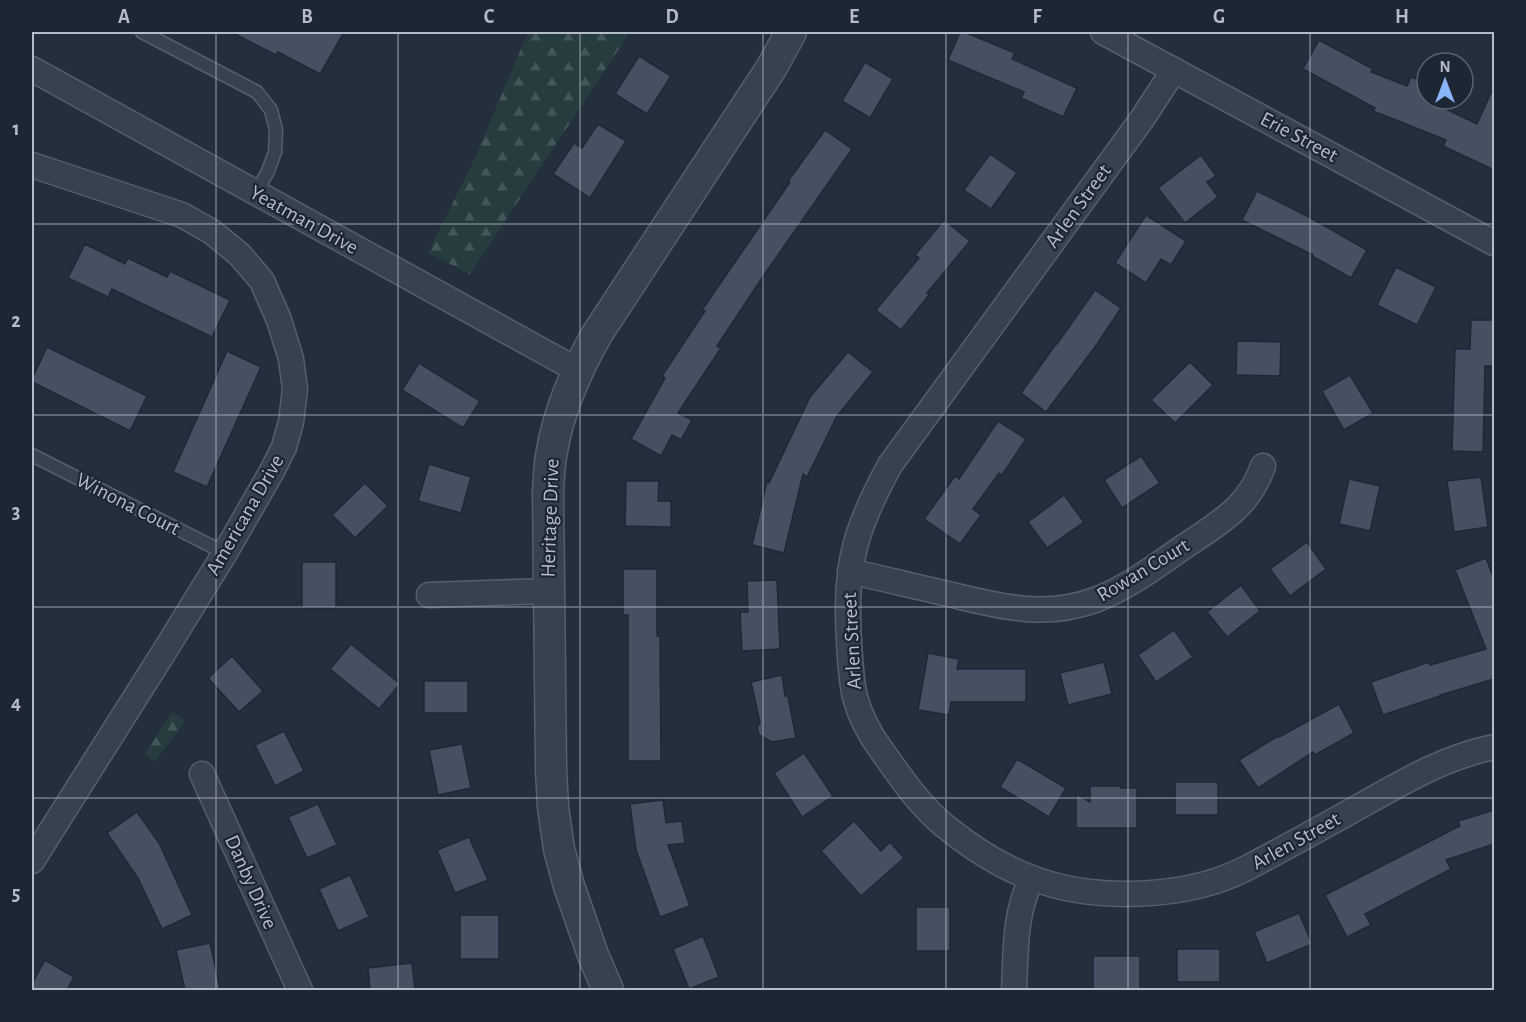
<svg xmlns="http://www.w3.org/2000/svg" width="1526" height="1022" font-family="'Alegreya Sans',sans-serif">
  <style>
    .forest { fill: url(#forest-firs) }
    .building { fill: #455162; stroke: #1f2835; stroke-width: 1.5 }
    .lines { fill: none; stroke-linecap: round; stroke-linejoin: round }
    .service-casing { stroke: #565f6c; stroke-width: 15 }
    .minor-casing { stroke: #565f6c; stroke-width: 27 }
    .tertiary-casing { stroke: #565f6c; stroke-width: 33 }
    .service { stroke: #38414e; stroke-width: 12 }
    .minor { stroke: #38414e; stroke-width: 24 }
    .tertiary { stroke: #38414e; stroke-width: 30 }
    .grid { fill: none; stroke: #b4bcc9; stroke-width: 1.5; stroke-opacity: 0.55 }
    .labels { text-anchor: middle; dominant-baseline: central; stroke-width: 4.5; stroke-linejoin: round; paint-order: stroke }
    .street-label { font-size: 21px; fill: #b4bcc9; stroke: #1d2633 }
    .neatline { fill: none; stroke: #b4bcc9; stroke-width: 2 }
    .grid-label { font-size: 20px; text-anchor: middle; font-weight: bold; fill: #b4bcc9 }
  </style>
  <defs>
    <pattern id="forest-firs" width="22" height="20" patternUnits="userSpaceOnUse" patternTransform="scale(1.5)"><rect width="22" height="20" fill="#263c3f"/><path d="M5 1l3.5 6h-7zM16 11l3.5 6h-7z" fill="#435659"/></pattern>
  </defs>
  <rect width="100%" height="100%" fill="#242f3e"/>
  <!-- forest -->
  <g class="forest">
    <path d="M528,32H630L470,274L428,253L475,158Z"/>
    <path d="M172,712L185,721L155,762L145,754Z"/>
  </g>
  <!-- building -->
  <g class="building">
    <path d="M231,32H344L320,74L278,52L276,55Z"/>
    <path d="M960,32H964L1015,53L1012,59L1077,88L1063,117L1021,98L1024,92L948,60Z"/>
    <path d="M1319,40L1373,69L1371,72L1407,86L1411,77L1427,83V100L1477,124L1494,86V170L1443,146L1446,140L1373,111L1375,108L1303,69Z"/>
    <path d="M639,56L671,76L647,114L615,94Z"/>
    <path d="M865,62L893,79L870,118L842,101Z"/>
    <path d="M598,124L626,141L590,198L553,174L574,143L582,148Z"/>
    <path d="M825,130L852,149L764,275L717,346L721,348L678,413L692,420L681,440L672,435L661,456L631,439L665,378L662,376L705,311L702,310L790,182L788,181Z"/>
    <path d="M990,154L1017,173L991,209L964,190Z"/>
    <path d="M1201,155L1216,176L1207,182L1218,197L1185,223L1158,188Z"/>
    <path d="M1257,191L1309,217L1367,250L1351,278L1312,256L1313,255L1242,220Z"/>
    <path d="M1146,215L1186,241L1171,265L1161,259L1146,283L1115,263Z"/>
    <path d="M944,220L970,241L927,293L929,295L901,330L876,310L919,258L915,255Z"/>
    <path d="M85,244L125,264L128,258L167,277L170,271L230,300L212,337L112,289L108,297L68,278Z"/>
    <path d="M1396,267L1436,287L1417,325L1377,305Z"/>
    <path d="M1095,290L1121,308L1095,347L1046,412L1021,393L1056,344H1057Z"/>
    <path d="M1471,320H1494V366H1485L1483,452L1452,451L1455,349H1470Z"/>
    <path d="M1237,341L1281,342L1280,376L1236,375Z"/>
    <path d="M47,347L147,396L130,431L32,382V379Z"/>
    <path d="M227,351L261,367L207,487L173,472Z"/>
    <path d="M848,352L873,372L837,416L807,477L803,474L784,553L752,545L767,482L769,483L810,397Z"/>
    <path d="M1190,362L1213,385L1175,423L1151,400Z"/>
    <path d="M419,363L480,401L463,428L402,390Z"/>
    <path d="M1350,375L1373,413L1344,430L1322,391Z"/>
    <path d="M998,421L1026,439L1002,475L999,473L973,509L981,515L960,544L924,519L955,476L959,479Z"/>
    <path d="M1141,456L1160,483L1122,508L1104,480Z"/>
    <path d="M429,464L471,477L461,513L418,501Z"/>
    <path d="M1481,477L1488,527L1454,532L1447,481Z"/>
    <path d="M1349,479L1380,486L1370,531L1339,524Z"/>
    <path d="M626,481H659L658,501H671V527L625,526Z"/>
    <path d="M365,483L388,506L355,538L332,515Z"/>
    <path d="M1064,495L1084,522L1047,548L1028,522Z"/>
    <path d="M1307,542L1326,569L1290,596L1270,569Z"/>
    <path d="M1486,558L1494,579V679L1440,695V696L1383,715L1371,682L1429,662L1430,665L1486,649L1455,570Z"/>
    <rect x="302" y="562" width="34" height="46"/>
    <path d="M623,569H657V636H660L661,761H628V615H623Z"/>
    <path d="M777,580L780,649L742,651L740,612H748L747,581Z"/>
    <path d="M1241,585L1260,611L1227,637L1207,612Z"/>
    <path d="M1174,630L1193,657L1156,682L1138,655Z"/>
    <path d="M351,644L400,684L379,709L330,669Z"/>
    <path d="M928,653L959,659L957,669H1026V702H951L949,715L918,710Z"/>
    <path d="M232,656L263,691L239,712L208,678Z"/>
    <path d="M1104,662L1112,694L1068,705L1060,673Z"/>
    <path d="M782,675L785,696H788L796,738L772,742L759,735L757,727L760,723L751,682Z"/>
    <rect x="424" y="681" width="44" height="32"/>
    <path d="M1339,704L1354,733L1315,755L1313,752L1258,788L1239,760L1278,736L1279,737Z"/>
    <path d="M284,731L304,771L275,786L255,745Z"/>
    <path d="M462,744L471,788L438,795L429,750Z"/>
    <path d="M804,753L833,796L802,817L774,773Z"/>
    <path d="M1017,759L1066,788L1049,817L1000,787Z"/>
    <rect x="1175" y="782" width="43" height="33"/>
    <path d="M1090,786H1121V788H1137V828H1076V794L1090,802Z"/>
    <path d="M663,800L666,823L682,821L685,843L668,845L690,906L660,917L636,850L630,804Z"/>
    <path d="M318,804L337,845L307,858L288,817Z"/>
    <path d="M1494,810V844L1446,860L1451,869L1365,914L1371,925L1347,937L1325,895L1460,826L1458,821Z"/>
    <path d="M137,812L159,843L192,915L162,929L138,878L107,833Z"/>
    <path d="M854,821L881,851L890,842L904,858L861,896L821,851Z"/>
    <path d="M469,837L488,880L455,893L437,850Z"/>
    <path d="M350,875L369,917L338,931L319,889Z"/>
    <rect x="916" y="907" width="34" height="44"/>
    <path d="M1299,913L1312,944L1267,963L1254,932Z"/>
    <rect x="460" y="915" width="39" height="44"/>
    <path d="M703,936L719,977L689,989L673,949Z"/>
    <path d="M210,943L220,988L210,990H185L176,950Z"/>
    <rect x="1177" y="949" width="43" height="33"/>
    <rect x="1093" y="956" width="47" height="34"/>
    <path d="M45,960L74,977L67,990H32V984Z"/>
    <path d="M412,963L415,990H370L368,968Z"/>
  </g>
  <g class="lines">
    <!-- service casing -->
    <g class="service-casing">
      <g id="service">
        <path d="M142,32L257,92L271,110L276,130L275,152L268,171L256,193"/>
        <path d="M32,455L225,553"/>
      </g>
    </g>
    <!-- minor casing -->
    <g class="minor-casing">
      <g id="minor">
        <path d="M1103,32L1494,243"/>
        <path d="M32,69L577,370"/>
        <path d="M1174,70L1142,119L890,465C878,487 867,509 859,533C847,569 847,605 849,642C850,661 851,679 855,697C860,716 870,735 882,751C901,778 920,806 946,827C972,848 1001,867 1032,878C1095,902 1187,899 1247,868C1289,846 1330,823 1371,800C1410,778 1449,756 1494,747"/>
        <path d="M32,165L182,215L212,232L240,255L262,281L279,320L291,359L295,389L291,422L284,447L272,471L225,553L164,652L32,861"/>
        <path d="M850,571C882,579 915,586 948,594C999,606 1043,619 1095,600C1128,588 1157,565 1185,546C1219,523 1249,507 1263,466"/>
        <path d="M429,595L548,591"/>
        <path d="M202,774L300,990"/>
        <path d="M1014,990C1016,952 1014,913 1032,878"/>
      </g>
    </g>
    <!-- tertiary casing -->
    <g class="tertiary-casing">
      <path id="tertiary" d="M608,990L593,955L569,886L559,849L553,807L551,769L548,492C549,478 549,464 552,451C559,409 576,371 597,334L772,67L791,32"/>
    </g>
    <!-- service -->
    <use href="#service" class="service"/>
    <!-- minor -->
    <use href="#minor" class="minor"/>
    <!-- tertiary -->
    <use href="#tertiary" class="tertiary"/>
  </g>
  <!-- grid -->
  <path class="grid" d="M216,32V990M398,32V990M580,32V990M763,32V990M946,32V990M1128,32V990M1310,32V990M32,224H1494M32,415H1494M32,607H1494M32,798H1494"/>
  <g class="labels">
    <!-- street labels -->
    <g class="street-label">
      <text transform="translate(1299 137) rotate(28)">Erie Street</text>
      <text transform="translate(1078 206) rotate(-54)">Arlen Street</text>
      <text transform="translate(304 220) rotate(29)">Yeatman Drive</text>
      <text transform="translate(128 504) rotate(27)">Winona Court</text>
      <text transform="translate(245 515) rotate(-60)">Americana Drive</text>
      <text transform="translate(550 518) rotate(-88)">Heritage Drive</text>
      <text transform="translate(1143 570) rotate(-31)">Rowan Court</text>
      <text transform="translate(852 641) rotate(-93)">Arlen Street</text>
      <text transform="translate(1296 841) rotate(-29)">Arlen Street</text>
      <text transform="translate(251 882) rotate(66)">Danby Drive</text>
    </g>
  </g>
  <!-- border -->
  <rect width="1526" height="1022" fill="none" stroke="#1d2633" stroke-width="66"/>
  <!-- north arrow -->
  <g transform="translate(1445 81)"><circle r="28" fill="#1d2633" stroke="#59626f" stroke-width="1.5"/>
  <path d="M0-4.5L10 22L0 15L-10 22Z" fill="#8ab4f8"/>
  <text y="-9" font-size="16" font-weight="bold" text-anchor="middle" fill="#b4bcc9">N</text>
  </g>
  <rect x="33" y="33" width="1460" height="956" class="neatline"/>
  <g class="grid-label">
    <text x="124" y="23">A</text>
    <text x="307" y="23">B</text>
    <text x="489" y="23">C</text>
    <text x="672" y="23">D</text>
    <text x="854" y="23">E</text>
    <text x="1037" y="23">F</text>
    <text x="1219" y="23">G</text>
    <text x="1402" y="23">H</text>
    <text x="16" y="135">1</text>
    <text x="16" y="327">2</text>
    <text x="16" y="518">3</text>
    <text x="16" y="709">4</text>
    <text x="16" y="900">5</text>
  </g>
</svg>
